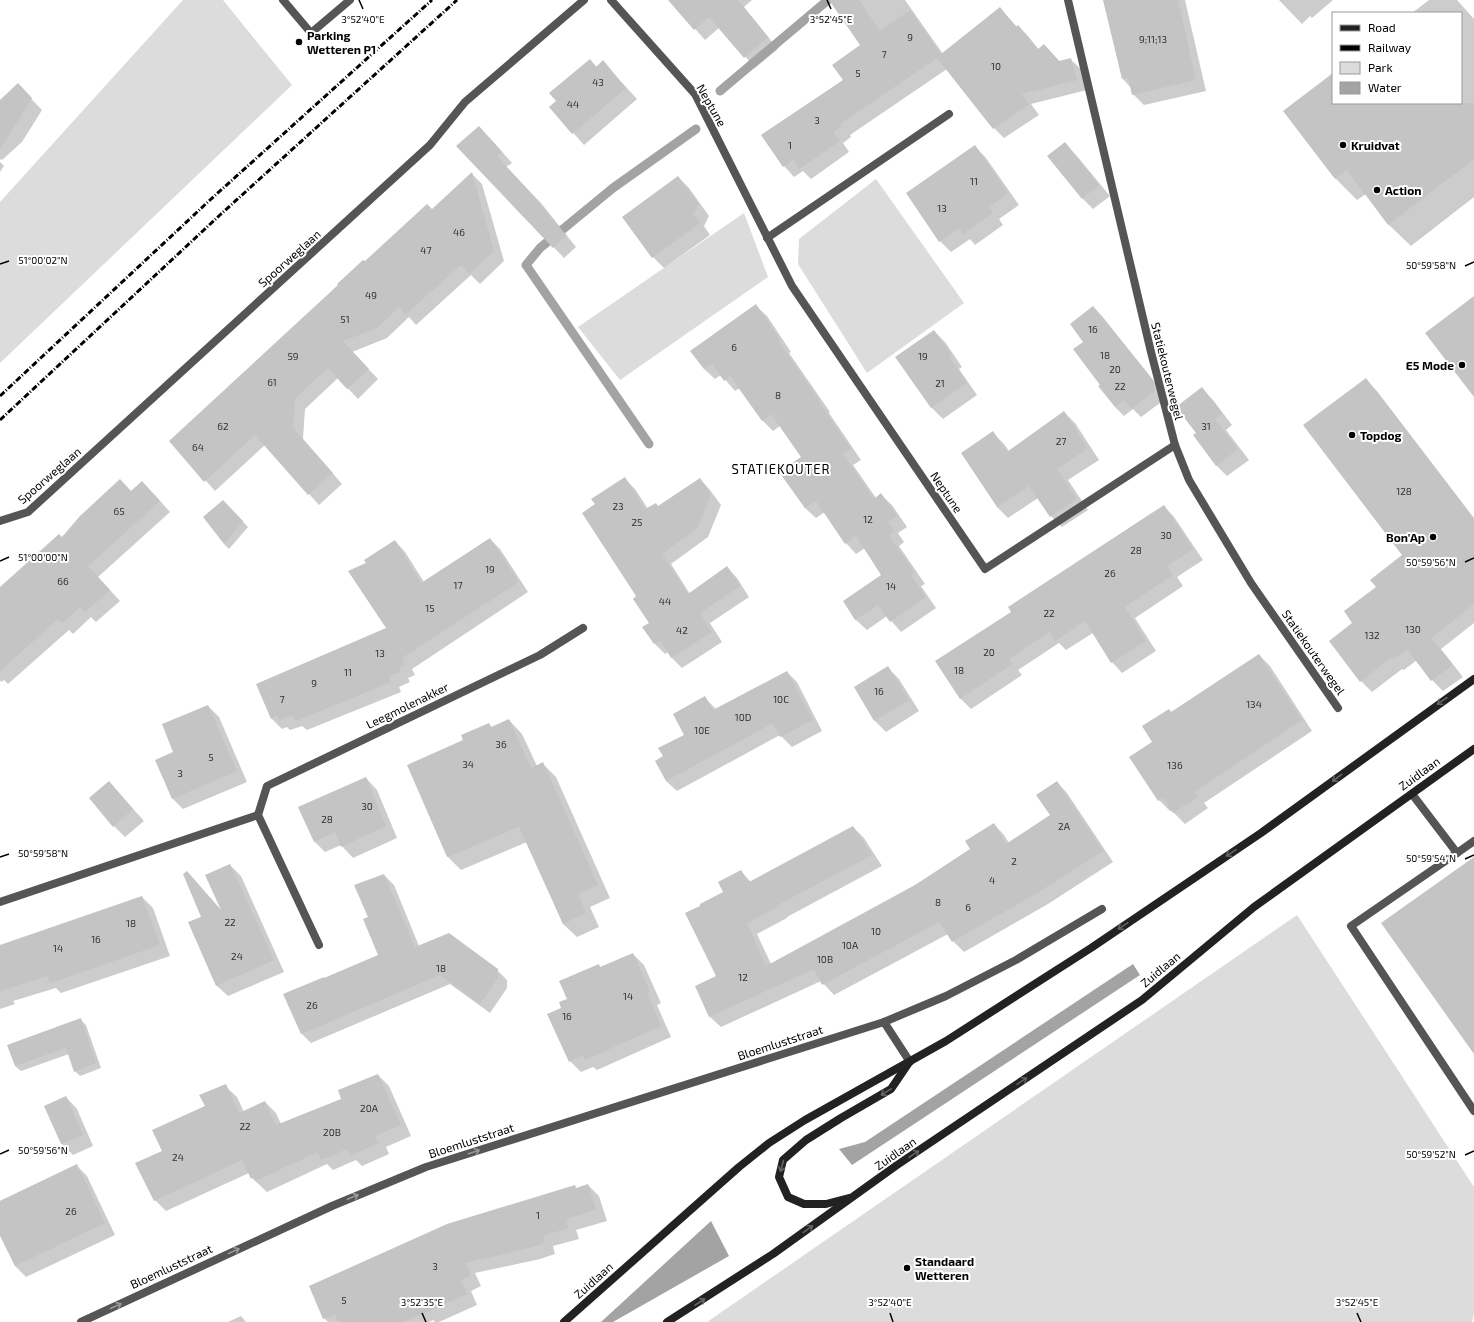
<svg xmlns="http://www.w3.org/2000/svg" width="1474" height="1322" font-family="'Exo 2',sans-serif">
  <style>
    .green { fill: #dcdcdc }
    .water { fill: #a3a3a3 }
    .shadow { fill: #0003 }
    .lines { fill: none; stroke-linecap: round; stroke-linejoin: round }
    .stream { stroke: #a3a3a3; stroke-width: 9 }
    .building { fill: #c4c4c4 }
    .lane { stroke: #555; stroke-width: 8 }
    .street { stroke: #555; stroke-width: 8 }
    .secondary { stroke: #222; stroke-width: 8 }
    .rail { stroke: #000; stroke-width: 3; stroke-dasharray: 6 2 1 2; stroke-linecap: butt }
    .oneway { stroke: #646464 }
    .oneway2 { stroke: #999 }
    .ticks { fill: none; stroke: #000; stroke-width: 1.5 }
    .poi-dot { fill: #000; stroke: #fff; stroke-width: 1.5 }
    .labels { text-anchor: middle; dominant-baseline: central; stroke-width: 4; stroke-linejoin: round; paint-order: stroke }
    .number-label { font-size: 10px; fill: #313131 }
    .poi-label { font-size: 12px; font-weight: bold; fill: #000; stroke: #fff; text-anchor: start }
    .street-label { font-size: 12px; fill: #000; stroke: #fff }
    .neighbourhood-label { font-size: 13px; letter-spacing: 1px; fill: #000; stroke: #fff }
    .ticks-label { font-size: 10px; text-anchor: middle; fill: #000; stroke: #fff; stroke-width: 4; stroke-linejoin: round; paint-order: stroke }
  </style>
  <rect width="100%" height="100%" fill="#fff"/>
  <!-- green -->
  <g class="green">
    <path d="M183,0H223L292,85L0,363V202Z"/>
    <path d="M876,179L964,303L867,373L798,264L799,239Z"/>
    <path d="M744,213L768,277L620,380L578,327Z"/>
    <path d="M1297,915L1474,1187V1313L1472,1322H707Z"/>
  </g>
  <!-- water -->
  <g class="water">
    <path d="M1133,964L1140,975L852,1165L839,1149L865,1142Z"/>
    <path d="M711,1221L729,1256L613,1322H601Z"/>
  </g>
  <!-- shadow -->
  <g class="shadow">
    <path d="M674,0H752L744,7L778,49L755,68L720,27L705,40L672,3Z"/>
    <path d="M844,0H905L943,54L1000,8L1017,27L1018,26L1028,36L1039,50L1044,45L1060,62L1070,59L1081,69L1087,90L1031,104L1039,115L1004,138L994,128L947,69L850,135L851,137L843,143L849,152L811,179L803,171L794,177L784,166L763,135L844,80L861,45Z"/>
    <path d="M1105,0H1185L1206,91L1144,105L1133,94L1131,88L1123,79Z"/>
    <path d="M1279,0H1333L1312,18L1310,16L1302,24Z"/>
    <path d="M1429,0H1457L1474,19V197L1411,246L1389,225L1366,194L1357,200L1336,179L1285,111L1333,74V103H1461V13H1412Z"/>
    <path d="M590,60L597,67L603,62L637,99L584,145L550,107L557,101Z"/>
    <path d="M18,85L42,110L22,142L2,160L0,159V102Z"/>
    <path d="M489,137L512,163L506,167L541,203L576,247L564,258L457,146Z"/>
    <path d="M1065,144L1076,155L1110,196L1093,209L1082,198Z"/>
    <path d="M975,146L986,158L1019,205L999,219L1003,225L975,245L970,239L951,252L940,241Z"/>
    <path d="M0,162L4,166L0,172Z"/>
    <path d="M472,174L482,184L504,261L480,284L471,275L416,325L409,317L387,338L352,352L378,379L358,399L338,378L305,409L303,439L342,484L319,505L265,445L215,491L171,441L365,263L432,210Z"/>
    <path d="M678,177L689,188L709,216L704,226L710,235L664,268L653,257Z"/>
    <path d="M756,306L767,316L791,352L789,353L830,412L829,413L861,460L853,465L876,498L881,495L892,505L907,527L898,533L904,542L899,546L925,584L921,586L936,608L901,632L887,616L867,630L856,620L844,602L883,575L865,548L856,554L846,543L825,512L816,518L805,508L781,473L802,458L780,426L773,431L762,420L740,388L735,391L721,375L715,379L704,369Z"/>
    <path d="M1093,307L1102,316L1161,390L1164,400L1141,417L1133,409L1124,416L1115,407L1101,385Z"/>
    <path d="M934,331L945,342L962,367L959,369L977,395L943,419L932,408L897,357Z"/>
    <path d="M1366,380L1377,391L1474,518V623L1441,649L1463,677L1443,691L1432,680L1417,660L1404,670L1402,669L1372,692L1361,681L1354,624L1377,587L1404,555Z"/>
    <path d="M1202,389L1213,400L1232,425L1226,430L1249,460L1227,476L1216,465L1197,433Z"/>
    <path d="M1064,412L1075,423L1099,460L1068,480L1088,510L1062,527L1051,516L1038,498L1008,518L997,507L993,433L1004,444L1009,451Z"/>
    <path d="M624,478L635,489L648,509L659,507L700,479L710,490L721,505L708,537L671,564L690,594L727,567L737,578L749,597L710,623L722,642L682,668L672,658L668,652L665,654L655,644L650,623L596,504Z"/>
    <path d="M132,492L153,493L170,512L98,577L120,601L96,622L91,617L73,634L69,630L8,684L4,680L1,682L0,680V592L63,538Z"/>
    <path d="M223,501L248,527L229,549L224,544Z"/>
    <path d="M1164,506L1174,517L1203,560L1177,577L1183,586L1135,618L1156,651L1122,673L1112,662L1093,633L1066,650L1059,643L1018,670L1022,675L971,709L960,698L1012,612Z"/>
    <path d="M490,539L500,549L528,592L412,669L415,675L408,678L410,682L399,687L401,692L307,730L302,726L290,730L287,727L282,729L271,718L387,629L367,564L395,541L405,552L424,582Z"/>
    <path d="M1259,655L1270,666L1312,731L1204,803L1208,808L1185,824L1172,811H1170L1159,800L1131,757L1153,742Z"/>
    <path d="M888,668L899,679L919,711L886,732L875,721Z"/>
    <path d="M787,672L797,682L822,731L792,747L780,735L677,791L666,781L664,757L686,735L705,698L716,709Z"/>
    <path d="M208,706L219,717L247,782L183,809L172,798L175,753Z"/>
    <path d="M509,720L522,734L537,766L542,763L556,777L610,898L590,907L599,927L577,937L563,924L527,842L461,870L447,856L465,740L489,724L492,728Z"/>
    <path d="M366,778L377,790L397,838L353,858L341,845L325,852L314,841Z"/>
    <path d="M109,782L144,821L125,837L114,826Z"/>
    <path d="M1057,782L1067,793L1113,862L1048,904L964,952L953,941L948,934L834,995L821,981L721,1027L710,1017L696,986L717,977L724,893L741,872L751,882L853,827L864,838L882,866L787,917V918L757,934L771,964L915,886L971,849L994,824L1004,835L1009,843L1052,816Z"/>
    <path d="M230,865L241,876L284,972L228,996L216,985L203,918L187,873L222,911Z"/>
    <path d="M384,875L394,885L419,946L497,970L507,980V988L490,1013L450,984L311,1043L301,1033L380,955L369,917Z"/>
    <path d="M142,897L153,908L170,956L61,993L56,988L13,1001L15,1004L0,1009V946Z"/>
    <path d="M633,954L644,965L661,1003L657,1005L671,1037L597,1070L593,1067L581,1072L570,1061L563,1008L598,965L601,968Z"/>
    <path d="M81,1020L86,1025L101,1068L80,1076L75,1071L69,1054L21,1071L15,1066Z"/>
    <path d="M378,1075L389,1086L411,1136L386,1147L389,1154L362,1166L356,1160L333,1170L327,1164L267,1192L252,1178L249,1173L166,1211L155,1200L164,1151L225,1086L237,1097L244,1112L265,1102L276,1113L281,1124L343,1099Z"/>
    <path d="M66,1097L77,1109L93,1146L73,1155L62,1144L45,1107Z"/>
    <path d="M76,1165L87,1176L115,1235L26,1277L15,1266L0,1234V1201Z"/>
    <path d="M588,1185L599,1196L607,1221L576,1230L579,1239L553,1246L555,1254L540,1259L475,1273L481,1286L471,1291L477,1305L439,1322H435L433,1320L429,1322H328L324,1318L574,1186L577,1189Z"/>
    <path d="M241,1316L246,1322H228Z"/>
  </g>
  <g class="lines">
    <!-- stream -->
    <g class="stream">
      <path d="M720,91L828,0"/>
      <path d="M649,444L526,265L540,248L613,188L696,129"/>
    </g>
  </g>
  <!-- building -->
  <g class="building">
    <path d="M668,0H738L768,37L744,58L709,17L694,30Z"/>
    <path d="M829,0H859L880,31L910,10L941,54L1000,7L1016,27L1018,25L1038,49L1044,44L1059,61L1071,58L1077,80L1022,94L1029,104L993,129L937,58L840,124L842,126L833,132L840,141L799,169L793,160L783,167L761,135L843,80L832,65L860,45Z"/>
    <path d="M1103,0H1178L1196,80L1132,95L1128,78L1122,79Z"/>
    <path d="M590,59L596,67L603,60L626,88L572,134L549,107L556,101L549,93Z"/>
    <path d="M1333,73V103H1474V159L1388,225L1347,170L1335,179L1283,111Z"/>
    <path d="M18,83L32,98L0,149V100Z"/>
    <path d="M479,126L502,152L497,156L530,192L567,236L553,248L456,146Z"/>
    <path d="M1065,142L1099,185L1082,199L1047,156Z"/>
    <path d="M975,145L1008,193L989,207L993,213L963,234L959,228L939,242L906,193Z"/>
    <path d="M472,172L494,251L469,274L461,265L405,315L399,307L377,328L343,341L369,369L347,389L328,368L295,398L293,428L333,473L308,495L255,435L204,482L169,441L338,285L337,284L363,260L365,261L427,204L432,209Z"/>
    <path d="M678,176L699,204L693,214L700,223L652,258L622,217Z"/>
    <path d="M1474,296V397L1425,333Z"/>
    <path d="M756,304L781,341L779,342L820,401L819,402L851,449L843,454L874,499L881,493L897,516L888,522L894,531L889,535L915,573L911,575L926,597L890,622L878,605L855,620L843,601L881,575L856,536L845,544L816,501L805,508L779,472L801,457L771,414L762,421L730,376L724,381L712,364L704,369L690,351Z"/>
    <path d="M1093,306L1153,380L1155,391L1131,409L1124,400L1115,407L1098,386L1100,385L1073,349L1083,342L1070,324Z"/>
    <path d="M934,330L952,356L949,357L967,383L931,408L895,357Z"/>
    <path d="M1366,378L1474,519V604L1431,638L1453,665L1431,681L1407,649L1392,660L1391,658L1360,682L1329,641L1352,623L1344,611L1376,587L1370,580L1402,555L1303,425Z"/>
    <path d="M1202,387L1222,413L1215,419L1238,449L1216,466L1193,435L1196,433L1176,407Z"/>
    <path d="M1064,411L1088,448L1057,469L1077,499L1050,517L1029,486L997,507L961,453L993,431L1007,452Z"/>
    <path d="M625,477L645,509L656,503L658,506L700,478L711,494L698,527L662,554L688,594L727,566L740,586L700,613L712,632L671,658L660,640L654,644L642,627L649,623L633,599L636,596L582,513L595,504L591,499Z"/>
    <path d="M120,479L131,491L142,481L160,501L88,566L110,590L85,612L80,607L62,623L58,619L0,671V587L59,534L62,537L80,516Z"/>
    <path d="M223,500L243,521L224,544L203,517Z"/>
    <path d="M1164,505L1193,549L1167,566L1173,575L1125,607L1146,641L1111,663L1085,621L1055,641L1049,632L1009,659L1012,664L960,699L935,661L1011,612L1008,607Z"/>
    <path d="M490,538L519,582L402,658L405,665L399,668L400,672L389,676L391,682L296,721L293,715L279,720L277,716L271,719L256,684L386,628L348,571L366,563L364,560L395,540L421,583Z"/>
    <path d="M1259,654L1302,720L1194,792L1198,797L1173,813L1163,798L1158,801L1129,757L1152,742L1142,726L1169,709L1171,712Z"/>
    <path d="M888,666L909,700L874,721L854,687Z"/>
    <path d="M787,671L813,720L780,737L773,723L666,781L655,761L663,756L658,748L684,735L673,714L705,696L713,710Z"/>
    <path d="M208,705L237,771L172,799L155,760L173,752L162,724Z"/>
    <path d="M509,719L531,768L543,762L598,885L578,894L586,913L563,924L519,827L447,857L407,765L463,740L461,735L489,723L491,727Z"/>
    <path d="M366,777L386,826L341,847L335,832L314,842L298,807Z"/>
    <path d="M109,781L133,809L113,827L89,798Z"/>
    <path d="M1057,781L1103,851L1037,893L952,942L939,922L822,985L814,969L709,1017L695,986L716,976L685,913L700,906V904L723,892L718,882L741,870L749,882L853,826L872,855L776,906L777,907L747,923L766,966L915,885L970,849L965,841L994,823L1006,844L1050,815L1036,795Z"/>
    <path d="M1474,857V1054L1381,923Z"/>
    <path d="M230,864L274,960L216,986L188,922L201,917L183,874L187,871L221,910L205,875Z"/>
    <path d="M384,874L415,947L449,933L498,969V978L480,1004L440,975L301,1034L283,994L324,977V978L378,955L363,919L368,917L354,885Z"/>
    <path d="M142,896L160,945L50,983L47,976L0,991V945Z"/>
    <path d="M633,953L650,992L647,993L661,1026L585,1060L583,1055L569,1062L547,1014L561,1008L559,1002L567,999L559,981L599,964L600,967Z"/>
    <path d="M81,1018L96,1063L74,1072L66,1048L15,1066L7,1045Z"/>
    <path d="M378,1074L401,1125L375,1136L378,1143L350,1156L347,1149L321,1160L318,1152L255,1181L253,1177L251,1179L242,1160L154,1201L135,1163L162,1151L152,1130L205,1106L199,1095L226,1084L239,1113L265,1101L276,1125L341,1099L338,1090Z"/>
    <path d="M66,1096L83,1135L61,1144L44,1106Z"/>
    <path d="M77,1164L105,1223L15,1266L0,1236V1201Z"/>
    <path d="M588,1184L596,1210L566,1219L568,1228L543,1236L545,1243L529,1248L465,1263L471,1275L461,1280L467,1294L404,1322H338L335,1314L323,1319L309,1286L447,1224L575,1185L576,1188Z"/>
  </g>
  <g class="lines">
    <!-- lane -->
    <g class="lane">
      <path d="M283,0L311,33L350,0"/>
      <path d="M1412,794L1457,853L1474,841"/>
      <path d="M1457,853L1351,926L1474,1111"/>
    </g>
    <!-- street -->
    <g class="street">
      <path d="M611,0L695,94L792,286L985,569L1175,445"/>
      <path d="M1068,0L1151,352L1175,445L1189,480L1251,583L1338,708"/>
      <path d="M767,238L949,114"/>
      <path d="M0,521L28,512L430,145L465,102L584,0"/>
      <path d="M0,902L258,815"/>
      <path d="M319,945L258,815L267,786L540,655L583,628"/>
      <path d="M884,1022L910,1062"/>
      <path d="M81,1322L332,1206L426,1167L884,1022L946,996L1016,960L1102,909"/>
    </g>
    <!-- secondary -->
    <g class="secondary">
      <path d="M849,1198L826,1204H804L788,1197L779,1177L783,1160L806,1140L841,1118L891,1089L908,1064"/>
      <path d="M564,1322L739,1167L769,1143L805,1120L946,1041L1091,948L1261,833L1474,679"/>
      <path d="M667,1322L773,1254L897,1165L1142,1000L1254,907L1474,749"/>
    </g>
    <!-- rail -->
    <g class="rail">
      <path d="M0,396L210,200L432,0"/>
      <path d="M0,420L221,214L457,0"/>
    </g>
  </g>
  <!-- one-way arrows -->
  <defs><path id="oneway-shaft" d="M-6 0H5M1.5-3L5.5 0L1.5 3" fill="none" stroke-width="1.6" stroke-linecap="round" stroke-linejoin="round"/></defs>
  <g class="oneway">
    <use href="#oneway-shaft" transform="translate(1442 701) rotate(145)"/>
    <use href="#oneway-shaft" transform="translate(1337 778) rotate(143)"/>
    <use href="#oneway-shaft" transform="translate(1231 853) rotate(146)"/>
    <use href="#oneway-shaft" transform="translate(1123 926) rotate(146)"/>
    <use href="#oneway-shaft" transform="translate(1022 1081) rotate(-34)"/>
    <use href="#oneway-shaft" transform="translate(886 1092) rotate(148)"/>
    <use href="#oneway-shaft" transform="translate(914 1154) rotate(-34)"/>
    <use href="#oneway-shaft" transform="translate(782 1166) rotate(105)"/>
    <use href="#oneway-shaft" transform="translate(808 1229) rotate(-36)"/>
    <use href="#oneway-shaft" transform="translate(700 1302) rotate(-33)"/>
  </g>
  <g class="oneway2">
    <use href="#oneway-shaft" transform="translate(474 1152) rotate(-18)"/>
    <use href="#oneway-shaft" transform="translate(353 1197) rotate(-23)"/>
    <use href="#oneway-shaft" transform="translate(234 1251) rotate(-25)"/>
    <use href="#oneway-shaft" transform="translate(116 1306) rotate(-25)"/>
  </g>
  <!-- ticks -->
  <path class="ticks" d="M359,0L363,9M827,0L831,9M0,264L9,261M1465,266L1474,262M0,561L9,557M1465,562L1474,558M0,857L9,854M1465,859L1474,855M0,1154L9,1150M1465,1155L1474,1151M422,1313L426,1322M890,1313L893,1322M1357,1313L1361,1322"/>
  <!-- markers -->
  <g class="poi-dot">
    <circle cx="299" cy="42" r="4"/>
    <circle cx="1343" cy="145" r="4"/>
    <circle cx="1377" cy="190" r="4"/>
    <circle cx="1462" cy="365" r="4"/>
    <circle cx="1352" cy="435" r="4"/>
    <circle cx="1433" cy="537" r="4"/>
    <circle cx="907" cy="1268" r="4"/>
  </g>
  <g class="labels">
    <!-- number labels -->
    <g class="number-label">
      <text x="910" y="37">9</text>
      <text x="1153" y="39">9;11;13</text>
      <text x="884" y="54">7</text>
      <text x="996" y="66">10</text>
      <text x="858" y="73">5</text>
      <text x="598" y="82">43</text>
      <text x="573" y="104">44</text>
      <text x="817" y="120">3</text>
      <text x="790" y="145">1</text>
      <text x="974" y="181">11</text>
      <text x="942" y="208">13</text>
      <text x="459" y="232">46</text>
      <text x="426" y="250">47</text>
      <text x="371" y="295">49</text>
      <text x="345" y="319">51</text>
      <text x="1093" y="329">16</text>
      <text x="734" y="347">6</text>
      <text x="1105" y="355">18</text>
      <text x="293" y="356">59</text>
      <text x="923" y="356">19</text>
      <text x="1115" y="369">20</text>
      <text x="272" y="382">61</text>
      <text x="940" y="383">21</text>
      <text x="1120" y="386">22</text>
      <text x="778" y="395">8</text>
      <text x="223" y="426">62</text>
      <text x="1206" y="426">31</text>
      <text x="1061" y="441">27</text>
      <text x="198" y="447">64</text>
      <text x="1404" y="491">128</text>
      <text x="618" y="506">23</text>
      <text x="119" y="511">65</text>
      <text x="868" y="519">12</text>
      <text x="637" y="522">25</text>
      <text x="1166" y="535">30</text>
      <text x="1136" y="550">28</text>
      <text x="490" y="569">19</text>
      <text x="1110" y="573">26</text>
      <text x="63" y="581">66</text>
      <text x="458" y="585">17</text>
      <text x="891" y="586">14</text>
      <text x="665" y="601">44</text>
      <text x="430" y="608">15</text>
      <text x="1049" y="613">22</text>
      <text x="1413" y="629">130</text>
      <text x="682" y="630">42</text>
      <text x="1372" y="635">132</text>
      <text x="989" y="652">20</text>
      <text x="380" y="653">13</text>
      <text x="959" y="670">18</text>
      <text x="348" y="672">11</text>
      <text x="314" y="683">9</text>
      <text x="879" y="691">16</text>
      <text x="282" y="699">7</text>
      <text x="781" y="699">10C</text>
      <text x="1254" y="704">134</text>
      <text x="743" y="717">10D</text>
      <text x="702" y="730">10E</text>
      <text x="501" y="744">36</text>
      <text x="211" y="757">5</text>
      <text x="468" y="764">34</text>
      <text x="1175" y="765">136</text>
      <text x="180" y="773">3</text>
      <text x="367" y="806">30</text>
      <text x="327" y="819">28</text>
      <text x="1064" y="826">2A</text>
      <text x="1014" y="861">2</text>
      <text x="992" y="880">4</text>
      <text x="938" y="902">8</text>
      <text x="968" y="907">6</text>
      <text x="230" y="922">22</text>
      <text x="131" y="923">18</text>
      <text x="876" y="931">10</text>
      <text x="96" y="939">16</text>
      <text x="850" y="945">10A</text>
      <text x="58" y="948">14</text>
      <text x="237" y="956">24</text>
      <text x="825" y="959">10B</text>
      <text x="441" y="968">18</text>
      <text x="743" y="977">12</text>
      <text x="628" y="996">14</text>
      <text x="312" y="1005">26</text>
      <text x="567" y="1016">16</text>
      <text x="369" y="1108">20A</text>
      <text x="245" y="1126">22</text>
      <text x="332" y="1132">20B</text>
      <text x="178" y="1157">24</text>
      <text x="71" y="1211">26</text>
      <text x="538" y="1215">1</text>
      <text x="435" y="1266">3</text>
      <text x="344" y="1300">5</text>
    </g>
    <!-- poi labels -->
    <g class="poi-label">
      <text x="307" y="35">Parking<tspan x="307" dy="14">Wetteren P1</tspan></text>
      <text x="1351" y="145">Kruidvat</text>
      <text x="1385" y="190">Action</text>
      <text x="1454" y="365" text-anchor="end">E5 Mode</text>
      <text x="1360" y="435">Topdog</text>
      <text x="1425" y="537" text-anchor="end">Bon'Ap</text>
      <text x="915" y="1261">Standaard<tspan x="915" dy="14">Wetteren</tspan></text>
    </g>
    <!-- street labels -->
    <g class="street-label">
      <text transform="translate(712 105) rotate(60)">Neptune</text>
      <text transform="translate(289 258) rotate(-42)">Spoorweglaan</text>
      <text transform="translate(1168 371) rotate(76)">Statiekouterwegel</text>
      <text transform="translate(49 475) rotate(-41)">Spoorweglaan</text>
      <text transform="translate(947 492) rotate(56)">Neptune</text>
      <text transform="translate(1314 652) rotate(55)">Statiekouterwegel</text>
      <text transform="translate(407 705) rotate(-26)">Leegmolenakker</text>
      <text transform="translate(1419 773) rotate(-36)">Zuidlaan</text>
      <text transform="translate(1160 969) rotate(-40)">Zuidlaan</text>
      <text transform="translate(780 1042) rotate(-18)">Bloemluststraat</text>
      <text transform="translate(471 1140) rotate(-18)">Bloemluststraat</text>
      <text transform="translate(895 1153) rotate(-35)">Zuidlaan</text>
      <text transform="translate(171 1266) rotate(-25)">Bloemluststraat</text>
      <text transform="translate(593 1280) rotate(-42)">Zuidlaan</text>
    </g>
    <!-- neighbourhood labels -->
    <g class="neighbourhood-label">
      <text x="781" y="469">STATIEKOUTER</text>
    </g>
  </g>
  <g class="ticks-label">
    <text x="363" y="23">3°52'40"E</text>
    <text x="831" y="23">3°52'45"E</text>
    <text x="43" y="264">51°00'02"N</text>
    <text x="1431" y="269">50°59'58"N</text>
    <text x="43" y="561">51°00'00"N</text>
    <text x="1431" y="566">50°59'56"N</text>
    <text x="43" y="857">50°59'58"N</text>
    <text x="1431" y="862">50°59'54"N</text>
    <text x="43" y="1154">50°59'56"N</text>
    <text x="1431" y="1158">50°59'52"N</text>
    <text x="422" y="1306">3°52'35"E</text>
    <text x="890" y="1306">3°52'40"E</text>
    <text x="1357" y="1306">3°52'45"E</text>
  </g>
  <!-- legend -->
  <rect x="1332" y="12" width="130" height="92" fill="#ffffff" stroke="#999999"/>
  <rect x="1340" y="25" width="20" height="6" fill="#222222" stroke="#999999"/>
  <text x="1368" y="32" font-size="12" fill="#000000">Road</text>
  <rect x="1340" y="45" width="20" height="6" fill="#000000" stroke="#999999"/>
  <text x="1368" y="52" font-size="12" fill="#000000">Railway</text>
  <rect x="1340" y="62" width="20" height="12" fill="#dcdcdc" stroke="#999999"/>
  <text x="1368" y="72" font-size="12" fill="#000000">Park</text>
  <rect x="1340" y="82" width="20" height="12" fill="#a3a3a3" stroke="#999999"/>
  <text x="1368" y="92" font-size="12" fill="#000000">Water</text>
</svg>
